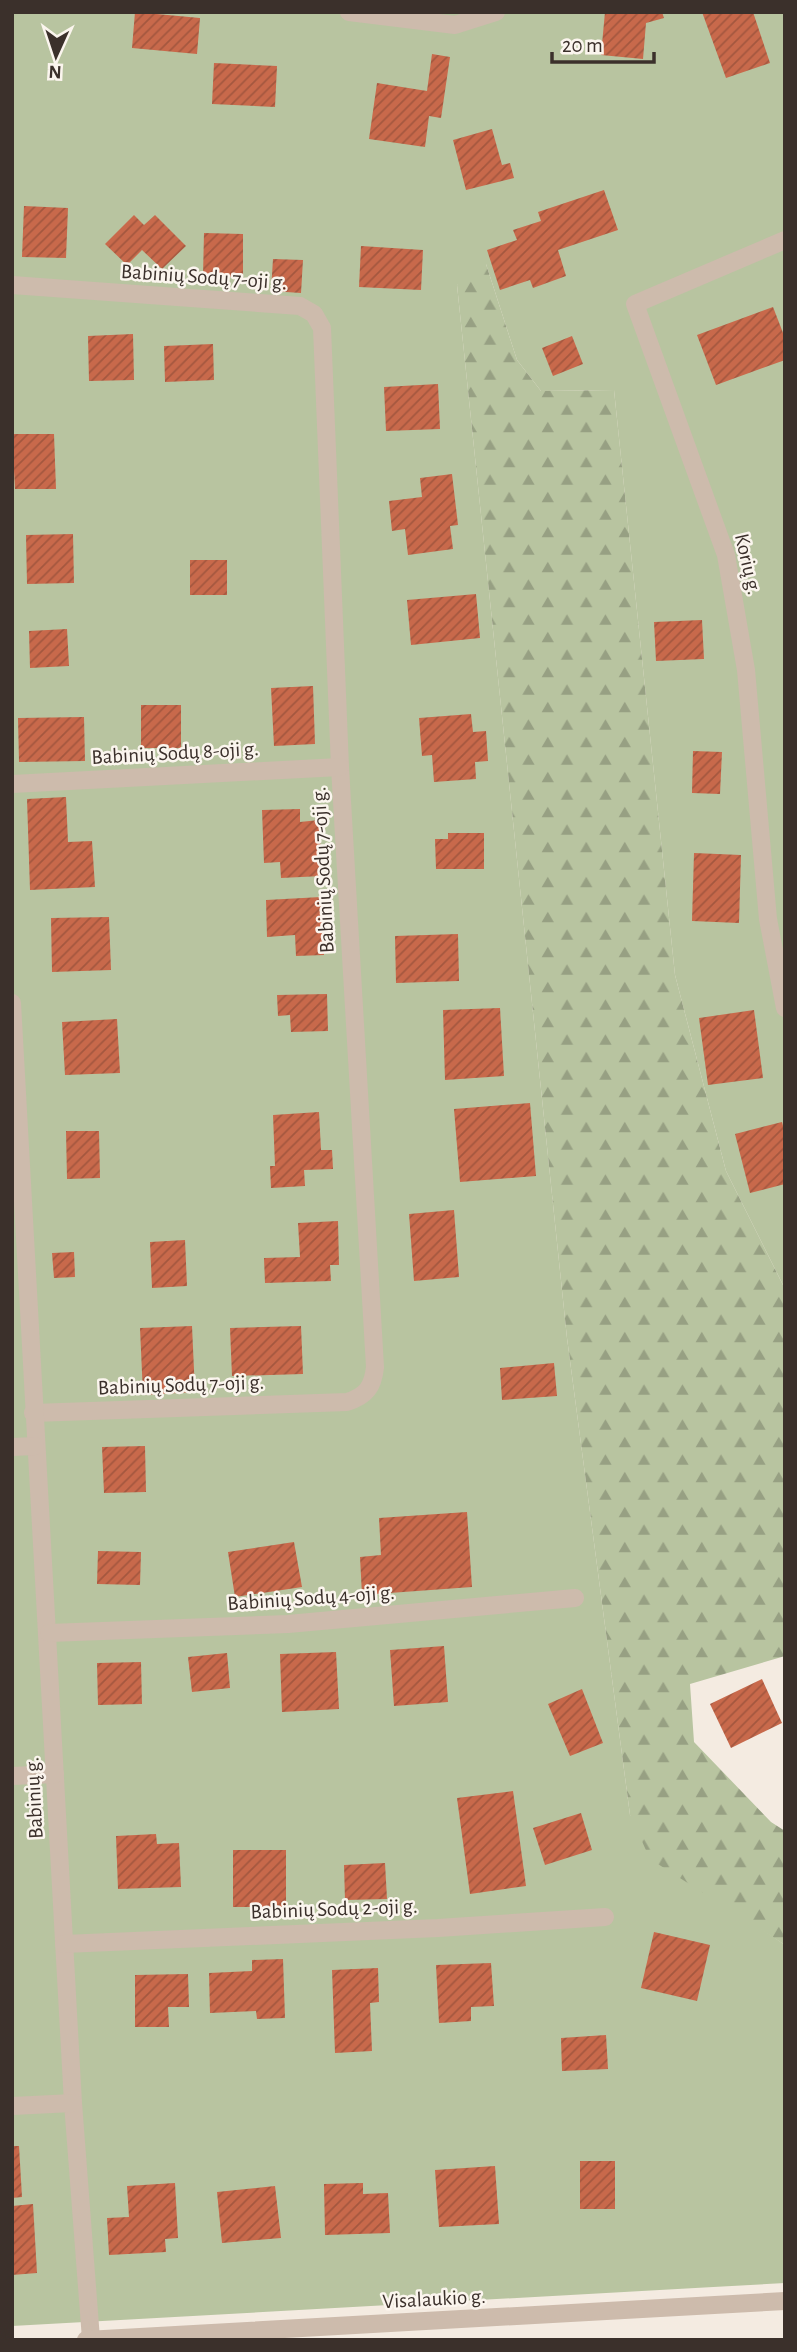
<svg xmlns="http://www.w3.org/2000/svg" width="797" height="2352" font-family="'Alegreya Sans',sans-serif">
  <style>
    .green { fill: #b8c4a0 }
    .forest { fill: url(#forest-firs) }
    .building { fill: url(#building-hatch) }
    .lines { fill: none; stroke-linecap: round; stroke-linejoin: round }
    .minor { stroke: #cdbbac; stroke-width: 18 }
    .labels { text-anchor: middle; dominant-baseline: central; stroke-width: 5; stroke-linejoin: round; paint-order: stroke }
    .street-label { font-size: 21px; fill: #3b302b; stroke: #fbf5ee }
  </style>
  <defs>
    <pattern id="forest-firs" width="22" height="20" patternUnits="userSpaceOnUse" patternTransform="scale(1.75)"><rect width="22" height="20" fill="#b8c4a0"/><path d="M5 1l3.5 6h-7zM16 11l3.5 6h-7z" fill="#97a083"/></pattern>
    <pattern id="building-hatch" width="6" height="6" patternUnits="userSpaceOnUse" patternTransform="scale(1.75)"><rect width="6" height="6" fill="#c8694b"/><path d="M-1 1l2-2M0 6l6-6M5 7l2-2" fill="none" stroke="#a4573f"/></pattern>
  </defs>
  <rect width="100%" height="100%" fill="#f4ebe1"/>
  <!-- green -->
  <path class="green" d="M12,12H785V1289L726,1171L675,975L614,390L541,391L517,360L486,264L457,285L567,1338L630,1815L744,1917L785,1945V2283L12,2326Z"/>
  <!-- forest -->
  <path class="forest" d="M468,263L486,264L517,360L541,391L614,390L675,975L726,1171L785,1289V1656L690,1684L694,1742L771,1822L785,1831V1945L650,1859L630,1815L567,1338L457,285Z"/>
  <!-- building -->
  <g class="building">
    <path d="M135,12L200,18L197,54L132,48Z"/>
    <path d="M605,12H662L664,18L646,23L643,59L601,55Z"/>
    <path d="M702,12H753L770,63L726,78Z"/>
    <path d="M432,54L450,57L441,118L429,116L425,147L369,139L377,83L427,91Z"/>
    <path d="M214,63L277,66L275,107L212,104Z"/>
    <path d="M492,129L502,165L510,163L514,178L466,190L453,140Z"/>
    <path d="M604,190L618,230L558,250L566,276L533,288L530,280L500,290L487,250L517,240L513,230L541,221L538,212Z"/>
    <path d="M24,206L68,208L66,258L22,257Z"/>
    <path d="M134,215L144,225L155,215L186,246L162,269L142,250L127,265L105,244Z"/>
    <path d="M204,233L243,234V277L203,276Z"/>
    <path d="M361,246L423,250L421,290L359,287Z"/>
    <path d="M273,259L303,260L301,293L271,291Z"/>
    <path d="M773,307L785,338V360L716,385L697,335Z"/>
    <path d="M133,334L134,380L89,381L88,336Z"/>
    <path d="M572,336L583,364L553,376L542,348Z"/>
    <path d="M213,344L214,380L165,382L164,346Z"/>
    <path d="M438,384L440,429L386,431L384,387Z"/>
    <path d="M12,434H54L56,489H15Z"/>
    <path d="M452,474L458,525L450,526L453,549L408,555L405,529L392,531L389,501L422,497L420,478Z"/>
    <path d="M73,534L74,583L27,584L26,535Z"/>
    <rect x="190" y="560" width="37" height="35"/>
    <path d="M476,594L480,638L411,645L407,600Z"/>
    <path d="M702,620L704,659L656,661L654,622Z"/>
    <path d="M67,629L69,666L30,668L29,631Z"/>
    <path d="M313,686L315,744L274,746L271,688Z"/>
    <rect x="141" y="705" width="40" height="43"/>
    <path d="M471,714L473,732L486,731L488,761L475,762L476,779L434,782L432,755L422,756L419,718Z"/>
    <path d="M84,717L85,761L19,762L18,718Z"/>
    <path d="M693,751L722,752L720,794L692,793Z"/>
    <path d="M66,797L68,842L92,841L95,887L30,890L27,799Z"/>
    <path d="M300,809V822L319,820L322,876L281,878L280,862L264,863L262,810Z"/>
    <path d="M448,833H484V869H436L435,839H448Z"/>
    <path d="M694,853L741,855L739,923L692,921Z"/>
    <path d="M321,897L324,955L296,956L295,935L267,937L266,900Z"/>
    <path d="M109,917L111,970L52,972L51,918Z"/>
    <path d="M458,934L459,981L396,983L395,936Z"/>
    <path d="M327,994L328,1031L291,1032L290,1015L278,1016L277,995Z"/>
    <path d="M500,1008L504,1076L445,1080L443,1010Z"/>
    <path d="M754,1010L763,1078L708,1085L699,1018Z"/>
    <path d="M117,1019L120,1073L65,1075L62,1022Z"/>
    <path d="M530,1103L536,1176L460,1182L454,1109Z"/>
    <path d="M319,1112L321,1150H332L333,1169L304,1170L305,1186L271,1188L270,1166H275L273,1115Z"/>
    <path d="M782,1122L785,1134V1184L750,1193L735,1134Z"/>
    <path d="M66,1131H99L100,1178L67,1179Z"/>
    <path d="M454,1210L459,1277L414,1281L409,1214Z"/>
    <path d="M338,1221L339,1265H330L331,1281L265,1283L264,1258L300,1257L298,1223Z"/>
    <path d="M185,1240L187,1286L152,1288L150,1242Z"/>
    <path d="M74,1252L75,1277L54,1278L52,1253Z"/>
    <path d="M192,1326L195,1392L143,1395L140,1328Z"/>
    <path d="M301,1326L303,1374L232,1376L230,1328Z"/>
    <path d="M554,1363L557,1396L502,1400L500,1368Z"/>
    <path d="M145,1446L146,1492L104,1493L102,1447Z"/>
    <path d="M467,1512L472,1587L362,1595L360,1557L381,1555L379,1518Z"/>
    <path d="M294,1542L302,1587L235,1597L228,1552Z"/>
    <path d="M98,1551L141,1552L140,1585L97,1584Z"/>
    <path d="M444,1646L448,1702L394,1706L390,1650Z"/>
    <path d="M336,1652L339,1709L282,1712L280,1654Z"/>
    <path d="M227,1653L230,1688L192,1692L188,1657Z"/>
    <path d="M141,1662L142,1704L98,1705L97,1663Z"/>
    <path d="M762,1679L782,1723L731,1748L710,1704Z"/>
    <path d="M582,1689L603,1743L570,1756L548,1704Z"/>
    <path d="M513,1791L526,1886L470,1894L457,1798Z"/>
    <path d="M581,1813L592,1850L545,1865L533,1828Z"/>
    <path d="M156,1834L157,1844L179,1843L181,1887L118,1889L116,1836Z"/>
    <rect x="233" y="1850" width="53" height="57"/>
    <path d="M385,1863L387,1899L345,1900L344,1865Z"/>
    <path d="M654,1932L710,1945L697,2001L641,1988Z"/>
    <path d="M283,1959L285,2018L257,2019L256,2011L210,2013L209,1973L252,1971V1960Z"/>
    <path d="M491,1963L494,2006L471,2007V2021L439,2023L436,1965Z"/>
    <path d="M378,1968L379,2002L370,2003L372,2051L335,2053L332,1970Z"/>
    <path d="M188,1974L189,2007H168L169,2027H135V1975Z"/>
    <path d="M606,2035L608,2069L562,2071L561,2038Z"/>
    <path d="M12,2146H19L22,2197L12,2198Z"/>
    <rect x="580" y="2161" width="35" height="48"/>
    <path d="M495,2166L499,2224L439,2227L435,2170Z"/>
    <path d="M175,2183L178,2238L165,2239L166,2252L109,2255L107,2218L129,2217L127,2186Z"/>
    <path d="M363,2183V2194L388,2193L390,2233L325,2235L324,2184Z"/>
    <path d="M275,2186L281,2238L222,2243L217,2192Z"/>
    <path d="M33,2204L37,2273L12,2275V2206Z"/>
  </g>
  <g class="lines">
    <!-- minor -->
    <g class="minor">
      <path d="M349,12L455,25L496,12"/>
      <path d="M785,240L635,304L726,555L746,670L768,919L785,1008"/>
      <path d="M12,285L300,306L314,314L322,328L340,767L375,1367C373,1387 366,1396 347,1402L33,1413"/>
      <path d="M12,784L340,767"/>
      <path d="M12,1003L73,2103L91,2339"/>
      <path d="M12,1447L35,1446"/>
      <path d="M49,1633L288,1624L575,1598"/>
      <path d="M12,1776L55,1774"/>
      <path d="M64,1944L438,1928L605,1917"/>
      <path d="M12,2106L73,2103"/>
      <path d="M86,2340L785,2301"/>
    </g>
  </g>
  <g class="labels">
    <!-- street labels -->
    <g class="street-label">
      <text transform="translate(204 277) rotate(4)">Babinių Sodų 7-oji g.</text>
      <text transform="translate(748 564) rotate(77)">Korių g.</text>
      <text transform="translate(175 753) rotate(-3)">Babinių Sodų 8-oji g.</text>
      <text transform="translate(323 870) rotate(-93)">Babinių Sodų 7-oji g.</text>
      <text transform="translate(181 1385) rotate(-2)">Babinių Sodų 7-oji g.</text>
      <text transform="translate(311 1598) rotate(-4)">Babinių Sodų 4-oji g.</text>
      <text transform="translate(34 1798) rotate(-93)">Babinių g.</text>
      <text transform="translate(334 1909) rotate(-2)">Babinių Sodų 2-oji g.</text>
      <text transform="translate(434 2299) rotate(-3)">Visalaukio g.</text>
    </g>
  </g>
  <!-- border -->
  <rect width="797" height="2352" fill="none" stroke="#3b302b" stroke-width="28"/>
  <!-- north arrow -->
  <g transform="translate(56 56) rotate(183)" stroke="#fbf5ee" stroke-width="5" paint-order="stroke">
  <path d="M0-5L12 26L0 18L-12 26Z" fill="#3b302b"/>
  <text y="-10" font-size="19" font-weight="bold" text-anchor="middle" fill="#3b302b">N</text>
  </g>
  <!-- scale -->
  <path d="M552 52v10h102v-10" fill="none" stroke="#3b302b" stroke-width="3.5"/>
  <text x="562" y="52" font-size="21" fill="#3b302b" stroke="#fbf5ee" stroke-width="5" paint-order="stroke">20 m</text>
</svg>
